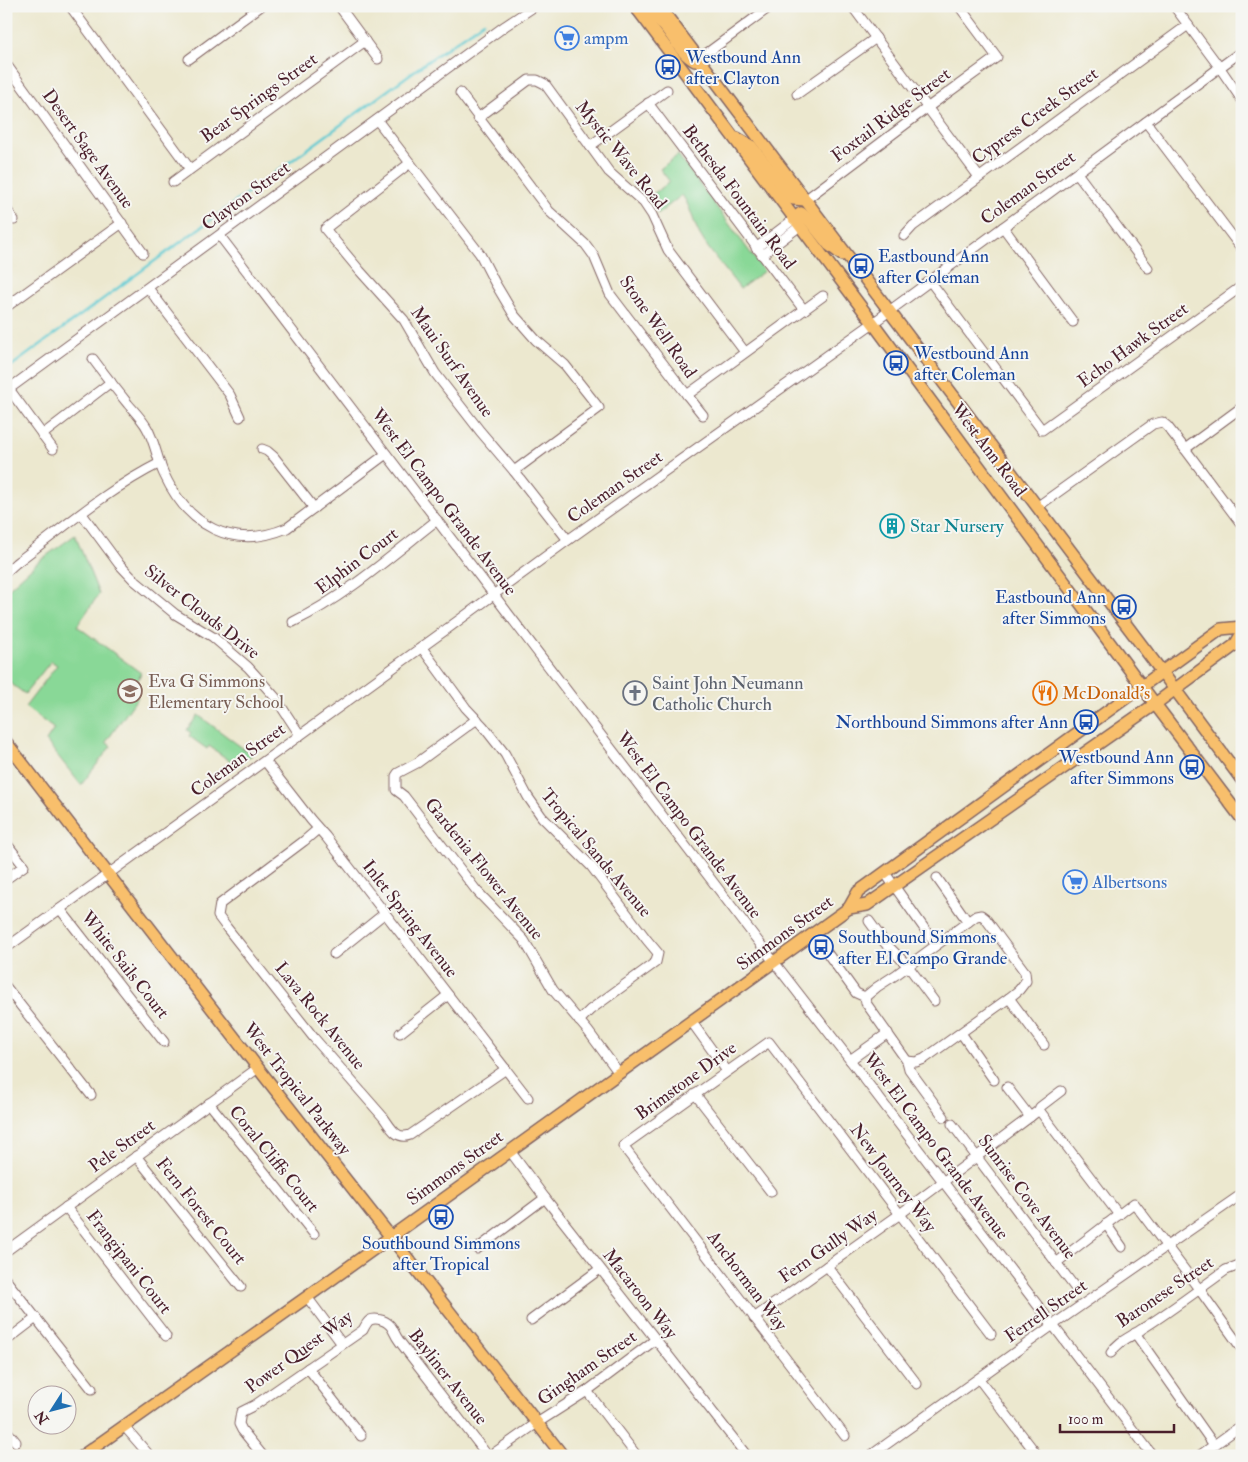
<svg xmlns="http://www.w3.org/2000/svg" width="1248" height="1462" font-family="'IM FELL Double Pica',serif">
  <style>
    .green { fill: #89d897; stroke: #6a7c61 }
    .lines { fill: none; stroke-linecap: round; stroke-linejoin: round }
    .stream { stroke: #5dcad2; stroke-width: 2.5 }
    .minor-casing { stroke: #836564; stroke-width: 11 }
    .major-casing { stroke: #836564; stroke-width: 14 }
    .minor { stroke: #fff; stroke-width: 9 }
    .major { stroke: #f8bf6c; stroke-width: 11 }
    .labels { text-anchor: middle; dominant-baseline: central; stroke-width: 4; stroke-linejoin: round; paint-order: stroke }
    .shop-label { font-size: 18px; fill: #366cbe; stroke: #f6f6f2; text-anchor: start }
    .transit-label { font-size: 18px; fill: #164399; stroke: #f6f6f2; text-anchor: start }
    .street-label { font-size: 18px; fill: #4a1f2b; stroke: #f6f6f2 }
    .culture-label { font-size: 18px; fill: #0d838f; stroke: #f6f6f2; text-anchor: start }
    .education-label { font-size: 18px; fill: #785e54; stroke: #f6f6f2; text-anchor: start }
    .worship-label { font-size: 18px; fill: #5b616d; stroke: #f6f6f2; text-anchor: start }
    .food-label { font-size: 18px; fill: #c56008; stroke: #f6f6f2; text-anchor: start }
  </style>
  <rect width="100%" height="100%" fill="#f6f6f2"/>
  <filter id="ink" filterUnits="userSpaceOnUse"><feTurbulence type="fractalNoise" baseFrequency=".02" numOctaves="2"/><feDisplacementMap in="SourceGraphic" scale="10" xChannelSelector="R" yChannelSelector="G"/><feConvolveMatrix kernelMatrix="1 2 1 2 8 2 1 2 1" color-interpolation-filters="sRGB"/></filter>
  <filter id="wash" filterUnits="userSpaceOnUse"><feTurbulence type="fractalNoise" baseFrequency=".0096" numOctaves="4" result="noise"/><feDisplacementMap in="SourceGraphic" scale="20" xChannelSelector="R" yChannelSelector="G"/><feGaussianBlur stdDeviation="1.12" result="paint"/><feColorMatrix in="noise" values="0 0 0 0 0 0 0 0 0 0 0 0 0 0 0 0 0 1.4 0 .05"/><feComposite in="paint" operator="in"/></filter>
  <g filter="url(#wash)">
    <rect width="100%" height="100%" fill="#ece8cf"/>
    <!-- green -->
    <g class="green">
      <path d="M678,155L764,271L740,289C727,271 711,254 700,235C693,222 691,207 682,195L658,214L647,198L670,182L660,169Z"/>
      <path d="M75,535L99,594L77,626L141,673L137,682V691L135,695L138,697L106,742L111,746L81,785L46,741L54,729L25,707L57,665L51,661L25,694L6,680V591L39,561Z"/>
      <path d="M198,715L252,755L237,766L209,746L207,749L189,736L191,733L187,730Z"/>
    </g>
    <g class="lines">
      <!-- stream -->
      <path class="stream" d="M6,370L421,66L484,22"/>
    </g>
  </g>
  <g filter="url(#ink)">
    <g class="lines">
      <!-- minor casing -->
      <g class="minor-casing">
        <g id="minor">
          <path d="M70,6L190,169"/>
          <path d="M339,6L378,59"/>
          <path d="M852,6L979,177"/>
          <path d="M1174,6L1220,68L1242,100"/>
          <path d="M189,59L261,6"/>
          <path d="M699,59L771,6"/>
          <path d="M6,64L143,253"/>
          <path d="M460,93L549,211L586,245L594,256L610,294L687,395L703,415"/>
          <path d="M797,94L876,38"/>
          <path d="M648,103L804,310"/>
          <path d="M478,118L529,80H537L545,84L609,172L644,203L652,215L668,250L745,352"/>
          <path d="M377,120L480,254L495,283L514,315L536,340L565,365L599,408L514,471"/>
          <path d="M1146,122L1242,249"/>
          <path d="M590,146L667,90"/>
          <path d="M410,163L325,229L360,271L404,320L435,373L480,431L514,471L568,540"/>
          <path d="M1077,173L1148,268"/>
          <path d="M173,182L365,41"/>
          <path d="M805,200L927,108L997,57L959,6"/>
          <path d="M6,209L14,220"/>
          <path d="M1003,227L1073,322"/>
          <path d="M220,236L774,962L850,1060L1153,1456"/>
          <path d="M904,236L913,226L1188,25"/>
          <path d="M756,248L794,219"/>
          <path d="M762,255L800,226"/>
          <path d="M930,281L1042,430L1242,286"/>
          <path d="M148,288L230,395L240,417"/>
          <path d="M6,307L122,223"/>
          <path d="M93,359C104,374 116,389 128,404C134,411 142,419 147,428C155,442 157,459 164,474C188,526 232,551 287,528L386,454"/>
          <path d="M9,389L53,449"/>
          <path d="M6,391L505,26L535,6"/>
          <path d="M687,395L823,296"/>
          <path d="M42,435L111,382"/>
          <path d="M262,449L267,451L274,457L314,508"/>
          <path d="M1185,449L1242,407"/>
          <path d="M1037,507L1153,424L1162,422L1167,426L1185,449L1242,525"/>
          <path d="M82,514L119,564L134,580L175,614L213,637L248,667L275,697L300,735"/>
          <path d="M6,572L16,563C63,528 108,489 160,463"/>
          <path d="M293,622C346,596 391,556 437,520"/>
          <path d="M422,648L466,708L483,726L505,754L528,797L542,817L591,866L647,940L658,953L656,962L590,1010L579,1021"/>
          <path d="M477,719L417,763L398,773L396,776V790L404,796L476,890L524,940L553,990L588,1031L619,1073"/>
          <path d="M265,761L311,820L326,837L528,1098"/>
          <path d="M318,829L304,841L220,904L218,916L227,928L314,1038L384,1118C391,1128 397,1140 410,1135L506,1069"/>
          <path d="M6,843L24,866L6,879"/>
          <path d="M885,873L936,945"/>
          <path d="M937,878L968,922"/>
          <path d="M60,909L164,1042"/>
          <path d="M869,921L885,943L908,966L934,1001"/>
          <path d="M6,948L451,626L568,540L873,323L1242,51"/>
          <path d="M334,954L385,913"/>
          <path d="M828,954L856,993L865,997"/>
          <path d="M6,987L91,1095"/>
          <path d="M865,997L877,987L897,974L976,916L981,915L985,918L1025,972L1026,981L1019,990L1009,998L924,1059L916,1062L907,1061"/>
          <path d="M865,997L866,1003L907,1061L909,1069L944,1117"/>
          <path d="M1009,998L1044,1045"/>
          <path d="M691,1021L727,1071"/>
          <path d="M400,1033L448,995"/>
          <path d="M961,1033L994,1080"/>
          <path d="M850,1060L888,1033"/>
          <path d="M1007,1087L1030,1117"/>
          <path d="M695,1094L771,1192"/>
          <path d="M209,1103L314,1234"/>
          <path d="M1039,1110L1119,1215"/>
          <path d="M952,1124L1076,1289"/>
          <path d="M510,1151L545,1198L747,1456"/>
          <path d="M136,1156L241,1287"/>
          <path d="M66,1207L166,1336"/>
          <path d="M1106,1224L1122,1247"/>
          <path d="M477,1249L545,1198"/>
          <path d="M6,1251L258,1068"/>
          <path d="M1056,1263L1134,1203L1199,1289L1242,1349"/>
          <path d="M827,1266L917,1384"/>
          <path d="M6,1280L92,1389"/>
          <path d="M307,1297L342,1344"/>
          <path d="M754,1318L900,1214L1030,1117L1039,1110L1040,1107L1061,1091"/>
          <path d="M531,1320L600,1269"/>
          <path d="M1135,1333L1214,1445"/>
          <path d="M6,1341L36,1318"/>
          <path d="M1111,1353C1118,1341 1131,1337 1142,1329C1171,1311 1198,1290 1226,1270L1242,1264"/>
          <path d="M308,1368L361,1436"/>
          <path d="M979,1379L1038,1456"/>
          <path d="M587,1391L637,1456"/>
          <path d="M124,1426L150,1456"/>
          <path d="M6,1430L16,1442"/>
          <path d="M845,1436L623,1146L769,1042L991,1334"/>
          <path d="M263,1456L242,1430L239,1424L241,1412L255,1405L363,1330C365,1326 367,1322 370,1320C377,1317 388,1321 392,1328C394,1332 396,1337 400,1342L488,1456"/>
          <path d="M490,1456L537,1423L587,1391L655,1340"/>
          <path d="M870,1456L1053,1325L1242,1194"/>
          <path d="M1024,1456L1033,1450"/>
          <path d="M1199,1456L1242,1425"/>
        </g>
      </g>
      <!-- major casing -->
      <g class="major-casing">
        <g id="major">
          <path d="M635,6L873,323L1155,704L1242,819"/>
          <path d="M659,6L1162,672L1242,780"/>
          <path d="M638,10C644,13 652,15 657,19C672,30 677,52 695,61L699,59"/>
          <path d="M737,138L751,146L793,199L805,200"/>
          <path d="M794,219L801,213L809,220L829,245L842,255"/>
          <path d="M6,742L258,1068L563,1456"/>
          <path d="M849,908L867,905L1155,704L1235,645L1242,633"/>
          <path d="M82,1456L307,1297L849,908L858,892L1221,629L1242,627"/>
        </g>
      </g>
      <!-- minor -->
      <use href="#minor" class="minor"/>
      <!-- major -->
      <use href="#major" class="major"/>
    </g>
  </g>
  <!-- icons -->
  <defs>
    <g id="supermarket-ring" transform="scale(1.25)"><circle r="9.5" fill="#f6f6f2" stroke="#3f7fe0" stroke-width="1.5"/><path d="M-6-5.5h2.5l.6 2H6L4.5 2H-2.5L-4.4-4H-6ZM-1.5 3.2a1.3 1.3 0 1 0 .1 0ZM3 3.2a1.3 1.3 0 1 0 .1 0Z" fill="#3f7fe0"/></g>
    <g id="bus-ring" transform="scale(1.25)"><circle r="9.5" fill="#f6f6f2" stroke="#1a4fb4" stroke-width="1.5"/><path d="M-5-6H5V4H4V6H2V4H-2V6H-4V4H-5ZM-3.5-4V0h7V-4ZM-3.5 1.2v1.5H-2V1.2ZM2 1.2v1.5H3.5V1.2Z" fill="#1a4fb4"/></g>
    <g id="building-ring" transform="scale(1.25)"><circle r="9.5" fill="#f6f6f2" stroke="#0f9aa8" stroke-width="1.5"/><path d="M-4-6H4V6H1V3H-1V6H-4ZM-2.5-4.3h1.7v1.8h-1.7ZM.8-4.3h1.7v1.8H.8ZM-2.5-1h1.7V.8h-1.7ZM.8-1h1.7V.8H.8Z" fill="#0f9aa8"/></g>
    <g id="school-ring" transform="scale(1.25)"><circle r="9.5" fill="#f6f6f2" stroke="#8d6e63" stroke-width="1.5"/><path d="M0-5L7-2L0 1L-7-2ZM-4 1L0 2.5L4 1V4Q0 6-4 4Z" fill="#8d6e63"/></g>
    <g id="church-ring" transform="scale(1.25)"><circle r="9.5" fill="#f6f6f2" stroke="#6b7280" stroke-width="1.5"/><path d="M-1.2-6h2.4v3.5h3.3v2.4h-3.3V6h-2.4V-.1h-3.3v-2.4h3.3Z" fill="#6b7280"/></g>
    <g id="restaurant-ring" transform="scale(1.25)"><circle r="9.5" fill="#f6f6f2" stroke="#e8710a" stroke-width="1.5"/><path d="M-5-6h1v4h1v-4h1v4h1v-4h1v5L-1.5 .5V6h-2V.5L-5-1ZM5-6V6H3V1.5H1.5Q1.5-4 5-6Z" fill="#e8710a"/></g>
  </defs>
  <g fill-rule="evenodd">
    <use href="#supermarket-ring" x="567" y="38"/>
    <use href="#bus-ring" x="668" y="67"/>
    <use href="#bus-ring" x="861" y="266"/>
    <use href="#bus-ring" x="896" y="363"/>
    <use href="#building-ring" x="892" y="526"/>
    <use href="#bus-ring" x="1124" y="607"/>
    <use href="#school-ring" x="130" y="691"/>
    <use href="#church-ring" x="635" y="693"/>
    <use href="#restaurant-ring" x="1045" y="693"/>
    <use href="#bus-ring" x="1086" y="722"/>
    <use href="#bus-ring" x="1192" y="767"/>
    <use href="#supermarket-ring" x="1075" y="882"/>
    <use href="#bus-ring" x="821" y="947"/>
    <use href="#bus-ring" x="441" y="1217"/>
  </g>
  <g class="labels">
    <!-- shop labels -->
    <g class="shop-label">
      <text x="584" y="38">ampm</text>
      <text x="1092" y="882">Albertsons</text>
    </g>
    <!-- transit labels -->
    <g class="transit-label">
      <text x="686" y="57">Westbound Ann<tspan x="686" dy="21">after Clayton</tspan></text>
      <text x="878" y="256">Eastbound Ann<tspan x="878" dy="21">after Coleman</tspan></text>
      <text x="914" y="353">Westbound Ann<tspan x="914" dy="21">after Coleman</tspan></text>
      <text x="1106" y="597" text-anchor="end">Eastbound Ann<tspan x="1106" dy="21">after Simmons</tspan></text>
      <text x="1068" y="722" text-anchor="end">Northbound Simmons after Ann</text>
      <text x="1174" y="757" text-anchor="end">Westbound Ann<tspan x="1174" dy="21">after Simmons</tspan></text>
      <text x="838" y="937">Southbound Simmons<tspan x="838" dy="21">after El Campo Grande</tspan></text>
      <text x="441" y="1243" text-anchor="middle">Southbound Simmons<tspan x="441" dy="21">after Tropical</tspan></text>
    </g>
    <!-- street labels -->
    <g class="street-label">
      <text transform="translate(259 98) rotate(-36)">Bear Springs Street</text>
      <text transform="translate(891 115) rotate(-37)">Foxtail Ridge Street</text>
      <text transform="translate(1035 116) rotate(-36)">Cypress Creek Street</text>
      <text transform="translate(88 149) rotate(54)">Desert Sage Avenue</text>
      <text transform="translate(621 155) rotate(51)">Mystic Wave Road</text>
      <text transform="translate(1028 188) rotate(-36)">Coleman Street</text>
      <text transform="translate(246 196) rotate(-36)">Clayton Street</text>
      <text transform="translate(739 197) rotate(53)">Bethesda Fountain Road</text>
      <text transform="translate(658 327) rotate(55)">Stone Well Road</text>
      <text transform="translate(1133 345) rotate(-36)">Echo Hawk Street</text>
      <text transform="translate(452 362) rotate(55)">Maui Surf Avenue</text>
      <text transform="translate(989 450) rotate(53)">West Ann Road</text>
      <text transform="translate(615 487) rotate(-35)">Coleman Street</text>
      <text transform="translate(444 502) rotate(53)">West El Campo Grande Avenue</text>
      <text transform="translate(357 561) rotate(-37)">Elphin Court</text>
      <text transform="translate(202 612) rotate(38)">Silver Clouds Drive</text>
      <text transform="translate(238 760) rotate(-36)">Coleman Street</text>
      <text transform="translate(689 825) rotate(53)">West El Campo Grande Avenue</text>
      <text transform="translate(596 853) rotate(50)">Tropical Sands Avenue</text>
      <text transform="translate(484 869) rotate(51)">Gardenia Flower Avenue</text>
      <text transform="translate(410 919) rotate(52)">Inlet Spring Avenue</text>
      <text transform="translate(785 933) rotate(-36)">Simmons Street</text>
      <text transform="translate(125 965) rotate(52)">White Sails Court</text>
      <text transform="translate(320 1016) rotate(51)">Lava Rock Avenue</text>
      <text transform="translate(686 1081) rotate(-36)">Brimstone Drive</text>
      <text transform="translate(297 1089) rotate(52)">West Tropical Parkway</text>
      <text transform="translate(122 1146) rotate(-36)">Pele Street</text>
      <text transform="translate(936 1146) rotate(53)">West El Campo Grande Avenue</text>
      <text transform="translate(274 1159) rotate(51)">Coral Cliffs Court</text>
      <text transform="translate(455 1168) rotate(-36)">Simmons Street</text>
      <text transform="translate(893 1178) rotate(53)">New Journey Way</text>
      <text transform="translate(1027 1197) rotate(53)">Sunrise Cove Avenue</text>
      <text transform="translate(201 1211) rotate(51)">Fern Forest Court</text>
      <text transform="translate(828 1246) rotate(-35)">Fern Gully Way</text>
      <text transform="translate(129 1262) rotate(52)">Frangipani Court</text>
      <text transform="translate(747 1281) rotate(53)">Anchorman Way</text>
      <text transform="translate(1165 1292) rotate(-34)">Baronese Street</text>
      <text transform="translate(640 1294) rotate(52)">Macaroon Way</text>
      <text transform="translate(1046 1311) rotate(-35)">Ferrell Street</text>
      <text transform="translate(299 1352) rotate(-36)">Power Quest Way</text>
      <text transform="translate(587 1368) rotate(-35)">Gingham Street</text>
      <text transform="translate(448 1377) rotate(52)">Bayliner Avenue</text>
    </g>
    <!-- culture labels -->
    <g class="culture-label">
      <text x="910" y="526">Star Nursery</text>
    </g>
    <!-- education labels -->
    <g class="education-label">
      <text x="148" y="681">Eva G Simmons<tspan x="148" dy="21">Elementary School</tspan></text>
    </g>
    <!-- worship labels -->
    <g class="worship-label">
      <text x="652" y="683">Saint John Neumann<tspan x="652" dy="21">Catholic Church</tspan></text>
    </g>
    <!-- food labels -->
    <g class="food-label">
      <text x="1062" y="693">McDonald's</text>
    </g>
  </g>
  <!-- margin -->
  <rect width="1248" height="1462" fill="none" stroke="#f6f6f2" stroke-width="25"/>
  <!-- north arrow -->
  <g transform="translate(52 1410) rotate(234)"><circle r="24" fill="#f6f6f2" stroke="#b1a0a2"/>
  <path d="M0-4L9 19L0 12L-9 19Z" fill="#1f6fb2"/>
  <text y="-8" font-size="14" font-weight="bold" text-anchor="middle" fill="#4a1f2b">N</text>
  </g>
  <!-- scale -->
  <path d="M1060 1424v8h114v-8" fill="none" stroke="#4a1f2b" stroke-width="2.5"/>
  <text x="1068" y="1424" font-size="15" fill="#4a1f2b" stroke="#f6f6f2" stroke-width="4" paint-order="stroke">100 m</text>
</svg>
